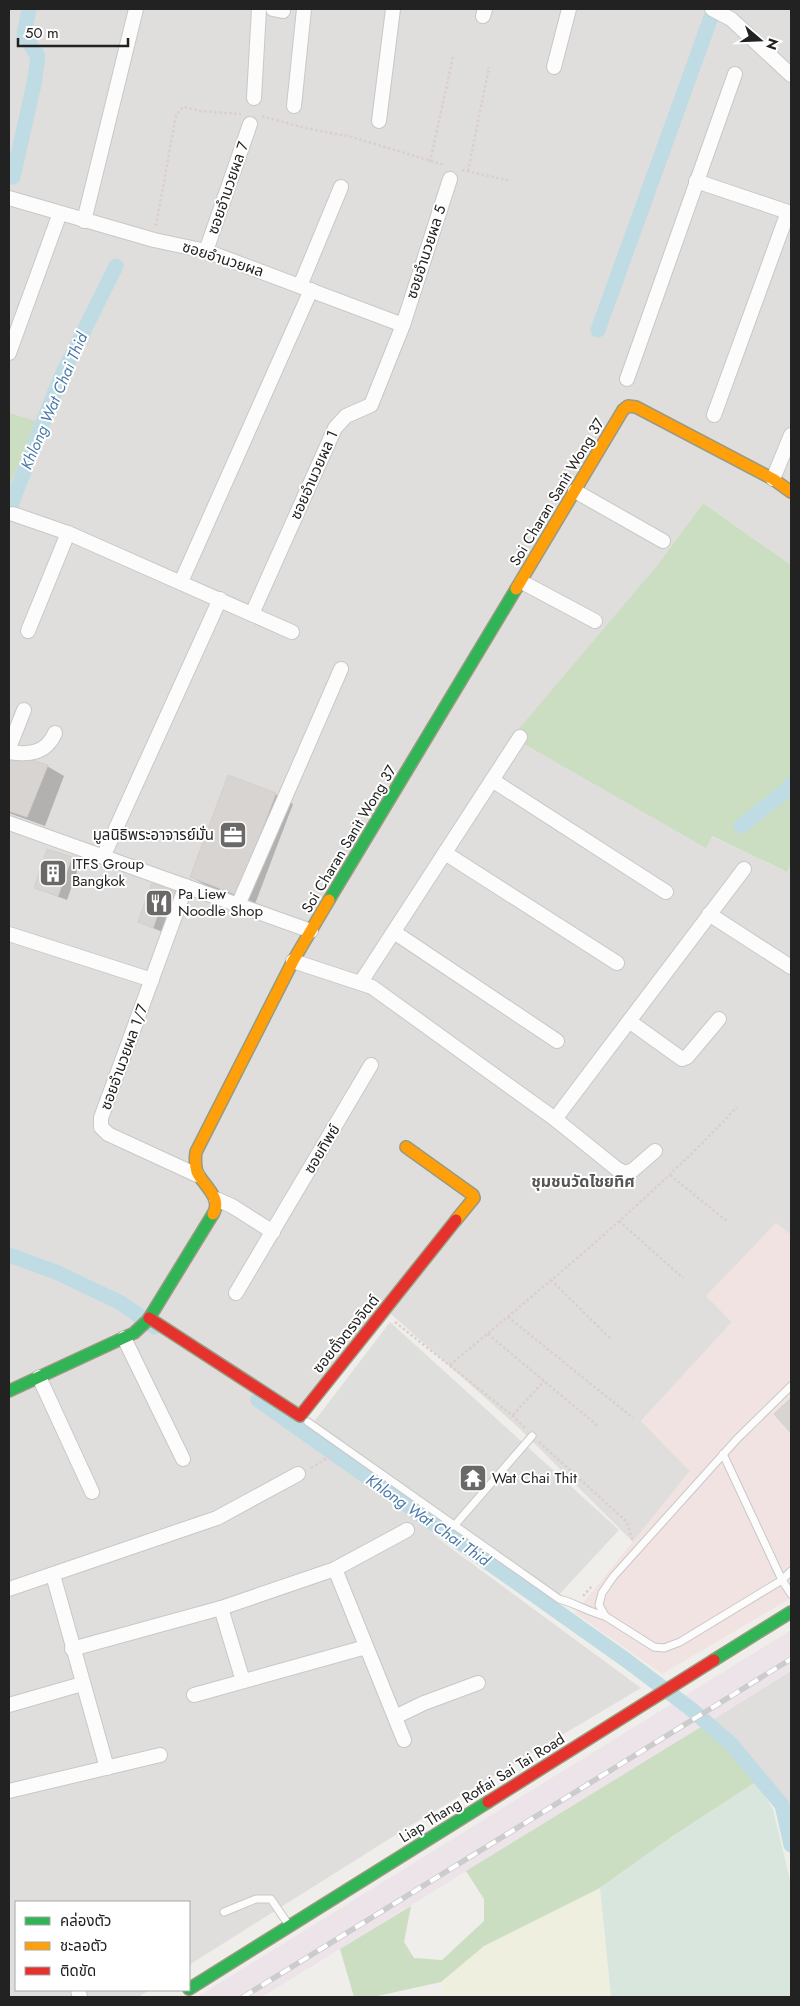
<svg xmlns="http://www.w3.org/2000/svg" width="800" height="2006" font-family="Jost,'Noto Sans Thai',sans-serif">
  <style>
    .residential { fill: #dfdedc }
    .commercial { fill: #f1e3e1 }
    .industrial { fill: #ede4e9 }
    .religious { fill: #dededc }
    .farmland { fill: #efefdf }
    .forest { fill: #cbdec1 }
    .wetland { fill: #d9e6de }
    .shadow { fill: #0003 }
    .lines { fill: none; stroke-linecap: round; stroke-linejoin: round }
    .canal { stroke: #bfdbe3; stroke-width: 15 }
    .building { fill: #d7d4d2; stroke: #d3d0cc }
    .lane-casing { stroke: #c9c8c7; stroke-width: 9 }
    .street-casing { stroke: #c9c8c7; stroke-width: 16 }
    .fast-casing { stroke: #999a82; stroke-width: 14 }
    .slow-casing { stroke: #999a82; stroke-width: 14 }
    .jam-casing { stroke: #999a82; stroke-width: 14 }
    .path { stroke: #dccecd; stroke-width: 2.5; stroke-dasharray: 2.5 2.5; stroke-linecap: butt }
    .lane { stroke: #fdfcfc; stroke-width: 7 }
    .street { stroke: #fdfcfc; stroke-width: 14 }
    .fast { stroke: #30b455; stroke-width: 11 }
    .slow { stroke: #ff9f0a; stroke-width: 11 }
    .jam { stroke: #e5322d; stroke-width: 11 }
    .rail-casing { stroke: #ccc; stroke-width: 5.5 }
    .rail { stroke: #fff; stroke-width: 4; stroke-dasharray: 11; stroke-linecap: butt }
    .labels { text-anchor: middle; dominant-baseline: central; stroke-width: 4; stroke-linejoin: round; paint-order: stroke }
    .street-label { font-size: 15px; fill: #222; stroke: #fff }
    .poi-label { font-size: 15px; fill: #222; stroke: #fff; text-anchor: start }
    .water-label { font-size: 16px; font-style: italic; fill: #4a7aab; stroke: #fff }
    .neighbourhood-label { font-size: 16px; font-weight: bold; fill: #555; stroke: #fff }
  </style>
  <rect width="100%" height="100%" fill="#f0eeeb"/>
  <!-- residential -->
  <g class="residential">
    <path d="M9,9H791V565L703,503L656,567L706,847L711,836L787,872L791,864V1235L776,1223L707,1296L732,1322L641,1421L690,1471L633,1542L520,1429L391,1314L301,1425L448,1546L641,1688L413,1824L189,1965V1902H16V1990H150L138,1997H9Z"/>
    <path d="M791,1671V1820L704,1725Z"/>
  </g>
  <!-- commercial -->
  <path class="commercial" d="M776,1223L791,1235V1598L662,1674L575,1613L690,1471L641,1421L732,1322L706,1296Z"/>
  <!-- industrial -->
  <path class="industrial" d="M791,1630V1671L262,1997H197Z"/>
  <!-- religious -->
  <path class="religious" d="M390,1322L619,1530L555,1599L310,1427Z"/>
  <!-- farmland -->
  <path class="farmland" d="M600,1888L611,1997H443L441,1982L484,1946Z"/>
  <!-- forest -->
  <g class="forest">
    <path d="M9,413L36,421L9,487Z"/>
    <path d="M703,503L791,565V864L787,872L712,836L706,848L512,737L656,567Z"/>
    <path d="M704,1725L756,1782L673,1836L600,1888L484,1946L441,1982L373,1997H354L340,1949L411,1906L404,1942L414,1958L442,1960L484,1921V1899L466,1871Z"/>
  </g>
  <!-- wetland -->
  <path class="wetland" d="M756,1782L773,1809L791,1884V1997H611L600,1888L673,1836Z"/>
  <!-- shadow -->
  <g class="shadow">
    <path d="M14,756L47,766L64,776L45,826L9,813V768Z"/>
    <path d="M275,794L293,804L255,904L209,887L191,877Z"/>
    <path d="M71,858L80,863L67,900L35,888Z"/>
    <path d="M153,885L184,898L162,932L140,922Z"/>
  </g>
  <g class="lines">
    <!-- canal -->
    <g class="canal">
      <path d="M13,177L34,84L38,56L24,35L29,9"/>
      <path d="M598,330L714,9"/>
      <path d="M9,510L60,379L116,266"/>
      <path d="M741,826L788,789L791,784"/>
      <path d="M9,1255L56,1272L121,1303L155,1327"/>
      <path d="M258,1400L626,1660L691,1709L732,1745L782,1805L791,1845"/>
    </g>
  </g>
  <!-- building -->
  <g class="building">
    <path d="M13,754L48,765L27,817L9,811V765Z"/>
    <path d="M228,775L276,793L237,895L190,877Z"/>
    <path d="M47,849L72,857L58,896L34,888Z"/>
    <path d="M152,883L176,892L167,918L158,914L153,928L138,922Z"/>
    <path d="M791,1398V1433L774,1414Z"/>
  </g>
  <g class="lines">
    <!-- lane casing -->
    <g class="lane-casing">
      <g id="lane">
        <path d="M791,1386L737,1439L613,1577L602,1593L599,1605L605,1616L654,1647L664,1648L680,1642L782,1580L791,1571"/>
        <path d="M308,1422L559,1599C575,1603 588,1612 605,1616"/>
        <path d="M723,1454L782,1580L791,1594"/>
        <path d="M454,1526L532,1436"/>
        <path d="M224,1912L256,1899H271L288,1924"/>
      </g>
    </g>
    <!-- street casing -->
    <g class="street-casing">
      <g id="street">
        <path d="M273,9L283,11"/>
        <path d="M712,9L731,19L791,75"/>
        <path d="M483,16L485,9"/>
        <path d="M554,67L569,9"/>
        <path d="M254,98L259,9"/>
        <path d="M294,106L304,9"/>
        <path d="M379,121L393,9"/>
        <path d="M696,181L788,212L714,415"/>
        <path d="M9,198L154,240L206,251L403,325"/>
        <path d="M84,221L136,9"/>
        <path d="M206,251L250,124"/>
        <path d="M300,286L341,187"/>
        <path d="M9,353L60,213"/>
        <path d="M627,379L735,74"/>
        <path d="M773,479L791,435"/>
        <path d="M575,491L663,541"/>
        <path d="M13,514L68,533L292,632"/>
        <path d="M181,582L311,290"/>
        <path d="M522,582L595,621"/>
        <path d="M252,614L335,428L346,416L371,405L403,325L450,179"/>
        <path d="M28,631L68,533"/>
        <path d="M9,748L24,710"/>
        <path d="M9,752C28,755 46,754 55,733"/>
        <path d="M492,780L666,892"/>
        <path d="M9,823L311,931"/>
        <path d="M445,853L617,963"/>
        <path d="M103,857L220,599"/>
        <path d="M186,886L101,1118V1127L108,1134L197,1175"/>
        <path d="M238,905L341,669"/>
        <path d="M709,914L791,967"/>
        <path d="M394,932L557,1041"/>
        <path d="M9,934L152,980"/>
        <path d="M293,961L372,987L555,1119L617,1169L625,1173L633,1170L655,1151"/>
        <path d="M361,982L520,737"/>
        <path d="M629,1021L682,1059L687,1057L719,1019"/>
        <path d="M555,1119L744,869"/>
        <path d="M216,1199L232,1206L273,1232"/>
        <path d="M236,1293L371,1065"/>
        <path d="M124,1338L183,1459"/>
        <path d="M39,1377L92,1492"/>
        <path d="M335,1569L404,1740"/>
        <path d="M53,1575L107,1768"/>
        <path d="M9,1589L217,1518L298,1474"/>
        <path d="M221,1608L243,1681"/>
        <path d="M72,1649L221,1608L335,1569L407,1530"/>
        <path d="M194,1695L366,1647"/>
        <path d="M9,1705L82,1684"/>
        <path d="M395,1717L424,1703L478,1683"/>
        <path d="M9,1791L160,1755"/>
        <path d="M78,1990L80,1997"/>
      </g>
    </g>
    <!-- fast casing -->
    <g class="fast-casing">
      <g id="fast">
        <path d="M329,900L516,589"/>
        <path d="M9,1391L134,1333L148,1320L213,1214"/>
        <path d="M714,1660L791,1612"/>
        <path d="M189,1989L488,1802"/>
      </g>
    </g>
    <!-- slow casing -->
    <g class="slow-casing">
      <g id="slow">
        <path d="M516,589L623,410L628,406L636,407L773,479L791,492"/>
        <path d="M406,1147L473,1195L474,1198L456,1220"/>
        <path d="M213,1214C223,1198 203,1185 197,1172C195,1165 195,1159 196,1152L293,961L329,900"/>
      </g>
    </g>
    <!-- jam casing -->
    <g class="jam-casing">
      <g id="jam">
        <path d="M149,1318L300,1416L456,1220"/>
        <path d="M488,1802L714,1660"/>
      </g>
    </g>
    <!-- path -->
    <g class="path">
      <path d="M262,116L305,128L352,137L444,165"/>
      <path d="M430,162L453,57"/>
      <path d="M462,170L511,181"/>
      <path d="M468,171L489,67"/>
      <path d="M156,226L176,115L183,107L201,111L241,114"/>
      <path d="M670,1175L728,1222"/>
      <path d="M619,1221L683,1278"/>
      <path d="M551,1280L611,1339"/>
      <path d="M508,1317L633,1418"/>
      <path d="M395,1322L513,1416L526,1429"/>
      <path d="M488,1334L599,1427"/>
      <path d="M450,1365C549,1282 649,1201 737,1107"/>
      <path d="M513,1415L544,1381"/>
      <path d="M539,1442L627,1522L632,1539"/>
      <path d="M311,1468L334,1454"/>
      <path d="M583,1596L593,1585"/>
    </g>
    <!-- lane -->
    <use href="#lane" class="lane"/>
    <!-- street -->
    <use href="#street" class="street"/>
    <!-- fast -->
    <use href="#fast" class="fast"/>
    <!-- slow -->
    <use href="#slow" class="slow"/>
    <!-- jam -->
    <use href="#jam" class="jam"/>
    <!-- rail casing -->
    <g class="rail-casing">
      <path id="rail" d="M243,1997L791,1659"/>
    </g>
    <!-- rail -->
    <use href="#rail" class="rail"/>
  </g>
  <!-- icons -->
  <defs>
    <g id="office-square" transform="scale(1.4375)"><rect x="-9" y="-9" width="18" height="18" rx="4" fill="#6a6968" stroke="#fff"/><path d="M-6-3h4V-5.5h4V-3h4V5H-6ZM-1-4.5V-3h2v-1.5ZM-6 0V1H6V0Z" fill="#fff"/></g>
    <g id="building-square" transform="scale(1.4375)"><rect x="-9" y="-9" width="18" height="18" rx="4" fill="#6a6968" stroke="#fff"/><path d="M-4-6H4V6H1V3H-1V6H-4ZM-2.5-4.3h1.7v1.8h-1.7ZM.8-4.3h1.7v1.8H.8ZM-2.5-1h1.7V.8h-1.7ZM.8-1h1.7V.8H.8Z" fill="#fff"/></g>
    <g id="restaurant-square" transform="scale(1.4375)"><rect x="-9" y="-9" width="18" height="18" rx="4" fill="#6a6968" stroke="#fff"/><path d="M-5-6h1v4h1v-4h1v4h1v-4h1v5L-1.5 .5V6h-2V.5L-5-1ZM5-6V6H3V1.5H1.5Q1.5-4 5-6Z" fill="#fff"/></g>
    <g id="temple-square" transform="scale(1.4375)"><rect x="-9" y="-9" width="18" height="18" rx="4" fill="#6a6968" stroke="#fff"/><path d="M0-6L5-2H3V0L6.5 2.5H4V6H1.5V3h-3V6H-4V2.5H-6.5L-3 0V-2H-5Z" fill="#fff"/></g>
  </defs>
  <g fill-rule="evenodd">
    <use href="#office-square" x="233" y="835"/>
    <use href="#building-square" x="53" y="873"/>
    <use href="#restaurant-square" x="159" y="903"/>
    <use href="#temple-square" x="473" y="1478"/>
  </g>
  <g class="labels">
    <!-- street labels -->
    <g class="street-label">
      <text transform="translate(228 188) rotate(-71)">ซอยอำนวยผล 7</text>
      <text transform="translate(426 252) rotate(-72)">ซอยอำนวยผล 5</text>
      <text transform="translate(223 259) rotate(18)">ซอยอำนวยผล</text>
      <text transform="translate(314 475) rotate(-66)">ซอยอำนวยผล 1</text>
      <text transform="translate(557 492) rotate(-59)">Soi Charan Sanit Wong 37</text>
      <text transform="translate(349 839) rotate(-59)">Soi Charan Sanit Wong 37</text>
      <text transform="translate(124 1057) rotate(-70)">ซอยอำนวยผล 1/7</text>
      <text transform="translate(322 1149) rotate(-59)">ซอยทิพย์</text>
      <text transform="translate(346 1334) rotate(-51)">ซอยตั้งตรงจิตต์</text>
      <text transform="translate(482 1788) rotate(-32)">Liap Thang Rotfai Sai Tai Road</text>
    </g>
    <!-- poi labels -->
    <g class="poi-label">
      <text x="214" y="835" text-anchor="end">มูลนิธิพระอาจารย์มั่น</text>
      <text x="72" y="864">ITFS Group<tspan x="72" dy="17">Bangkok</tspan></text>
      <text x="178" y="894">Pa Liew<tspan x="178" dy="17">Noodle Shop</tspan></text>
      <text x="492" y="1478">Wat Chai Thit</text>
    </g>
    <!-- water labels -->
    <g class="water-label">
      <text transform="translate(54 401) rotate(-67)">Khlong Wat Chai Thid</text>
      <text transform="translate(428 1520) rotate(35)">Khlong Wat Chai Thid</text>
    </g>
    <!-- neighbourhood labels -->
    <g class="neighbourhood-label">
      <text x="583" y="1181">ชุมชนวัดไชยทิศ</text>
    </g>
  </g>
  <!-- border -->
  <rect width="800" height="2006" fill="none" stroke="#222222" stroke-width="20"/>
  <!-- legend -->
  <rect x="15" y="1901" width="175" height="90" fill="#ffffff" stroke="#a7a7a7"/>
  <rect x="25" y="1917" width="25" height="8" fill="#30b455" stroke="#a7a7a7"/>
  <text x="60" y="1926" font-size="15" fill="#222222">คล่องตัว</text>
  <rect x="25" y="1942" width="25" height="8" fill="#ff9f0a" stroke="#a7a7a7"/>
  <text x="60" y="1951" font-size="15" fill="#222222">ชะลอตัว</text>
  <rect x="25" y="1967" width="25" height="8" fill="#e5322d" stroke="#a7a7a7"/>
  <text x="60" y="1976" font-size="15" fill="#222222">ติดขัด</text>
  <!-- north arrow -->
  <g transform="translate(760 40) rotate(109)" stroke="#ffffff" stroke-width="4" paint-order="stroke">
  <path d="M0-4L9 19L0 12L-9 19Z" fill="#222222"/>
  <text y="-8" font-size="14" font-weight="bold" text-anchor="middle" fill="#222222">N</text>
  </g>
  <!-- scale -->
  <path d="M18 38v8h110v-8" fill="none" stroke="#222222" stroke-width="2.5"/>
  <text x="25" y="38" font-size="15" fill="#222222" stroke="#ffffff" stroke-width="4" paint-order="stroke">50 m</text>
</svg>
